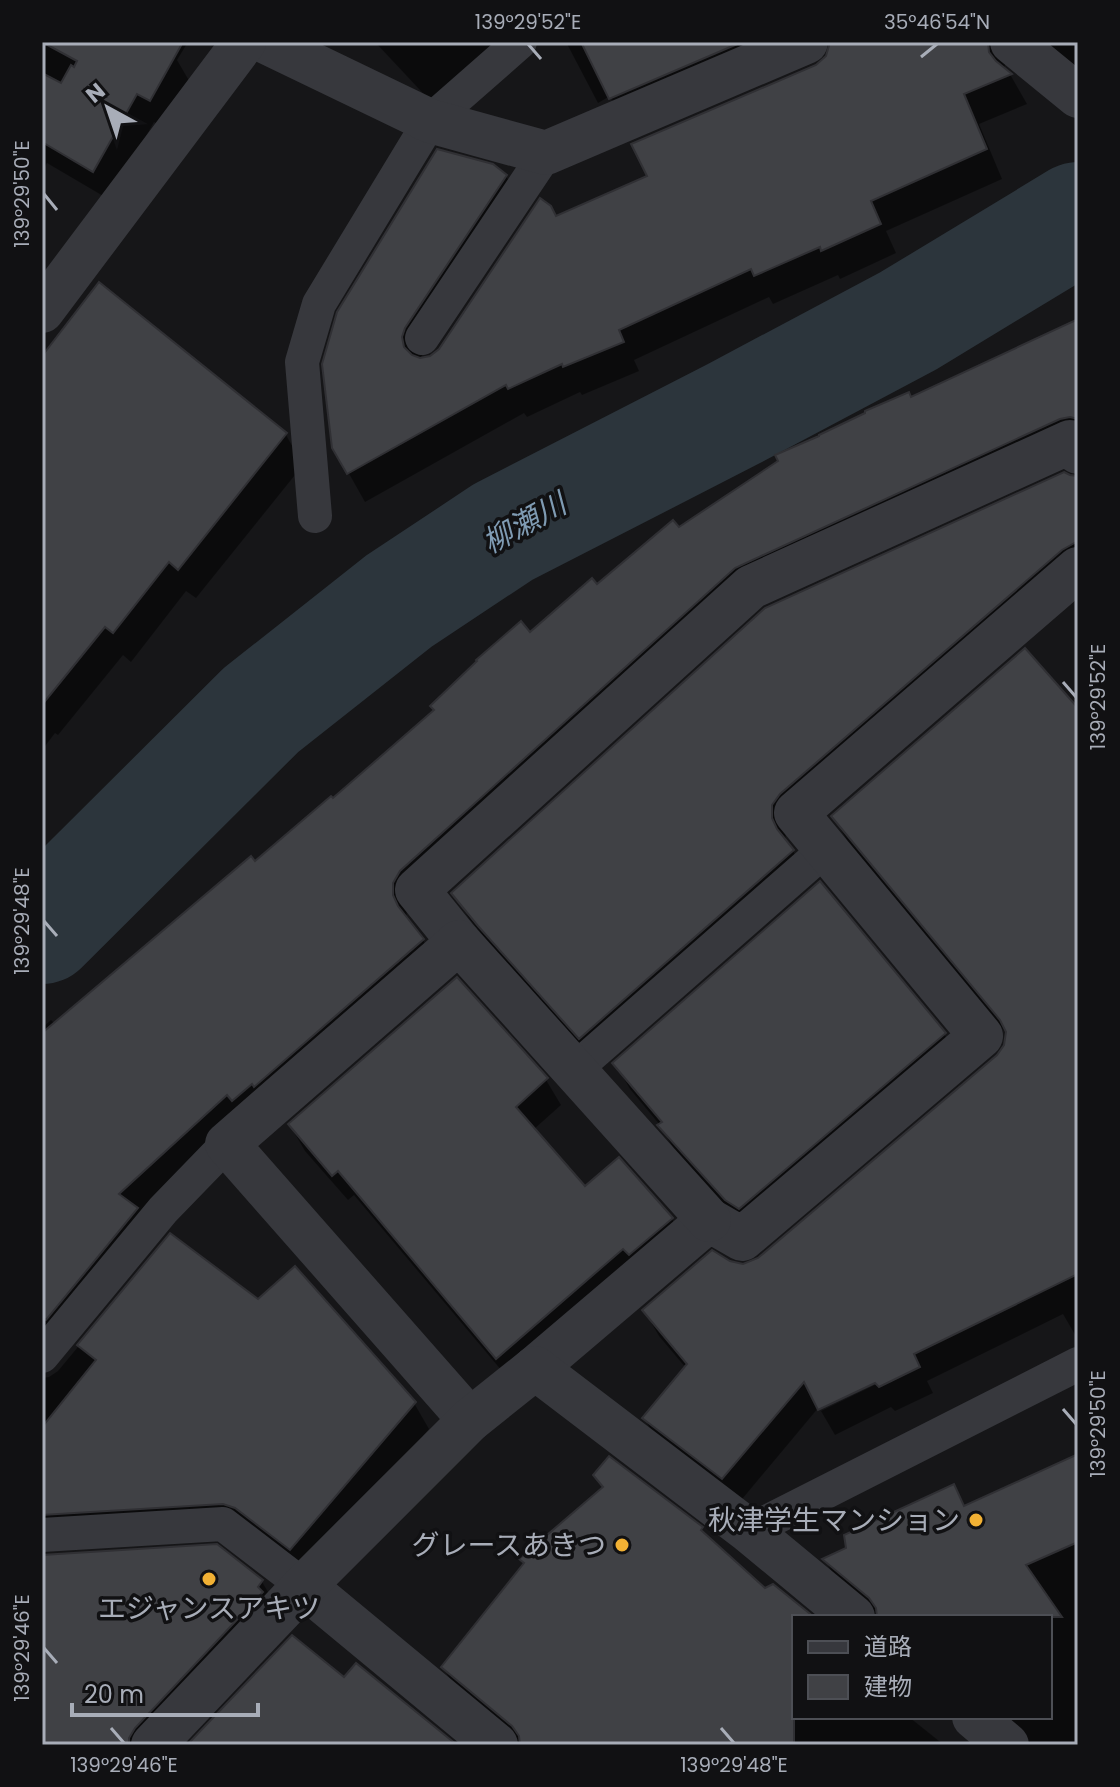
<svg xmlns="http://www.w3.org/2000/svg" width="1120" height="1787" font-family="Poppins,'Noto Sans JP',sans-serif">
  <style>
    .shadow { fill: #0007 }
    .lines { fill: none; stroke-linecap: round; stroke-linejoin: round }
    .river { stroke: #2c353c; stroke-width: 112 }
    .building { fill: #404145; stroke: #303034; stroke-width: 2 }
    .service { stroke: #37383d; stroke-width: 34 }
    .minor { stroke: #37383d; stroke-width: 44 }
    .ticks { fill: none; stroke: #a8adb8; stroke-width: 3 }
    .poi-dot { fill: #f2b134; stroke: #111113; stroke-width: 3 }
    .labels { text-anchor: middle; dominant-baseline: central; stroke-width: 7; stroke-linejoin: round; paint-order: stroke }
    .poi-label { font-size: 28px; fill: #a8adb8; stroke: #111113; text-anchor: end }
    .water-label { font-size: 30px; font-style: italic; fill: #7f9bb3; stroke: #111113 }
    .neatline { fill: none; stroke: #a8adb8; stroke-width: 3 }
    .ticks-label { font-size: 20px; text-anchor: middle; fill: #a8adb8 }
  </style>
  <rect width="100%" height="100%" fill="#161618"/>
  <!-- shadow -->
  <g class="shadow">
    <path d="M42,42H188L177,60L191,84L167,129L154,122L110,200L47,163L42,171Z"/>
    <path d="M375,42H537L449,121Z"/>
    <path d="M566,42H1078V77L1009,55L1003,70L1011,76L1027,104L979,124L1002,179L886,231L896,253L840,279L838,275L773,304L769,297L634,360L639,371L582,395L580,392L527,417L524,413L365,502L334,447L324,364L506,176L523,205L419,360L431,358L556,218L649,177L818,66L828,58L832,48L828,46L813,48L627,127L610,96L598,103Z"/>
    <path d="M100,284L286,435L303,465L196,598L186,591L131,662L123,655L58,735L55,733L42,750V357Z"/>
    <path d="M1078,321V444L749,594L407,909L406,920L423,940L437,966L270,1111L42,1367V1028L51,1020L55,1024L333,801L530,635L679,530L911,400Z"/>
    <path d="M1078,478V575L786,832L785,842L793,851L807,877L595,1063L495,951L469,918L454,893Z"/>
    <path d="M1078,711V1338H1077L1063,1314L927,1381L933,1393L895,1411L891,1407L835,1435L821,1411L885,1380L883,1377L819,1407L738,1504L659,1443L644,1418L686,1368L659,1336L644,1310L729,1263L744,1266L759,1260L999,1056L1007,1044V1034L848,842L833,816Z"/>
    <path d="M457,980L546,1080L561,1105L533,1130L584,1189L672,1219L686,1244L512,1383L354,1195L348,1200L305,1151L290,1125Z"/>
    <path d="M944,1034L959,1059L742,1226L675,1151L660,1125L630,1089L615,1063Z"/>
    <path d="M171,1235L258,1302L414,1403L429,1429L305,1574L252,1533L42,1548V1378L49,1377L58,1371Z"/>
    <path d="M1078,1456V1745H1024L1004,1717H1050V1617H867L850,1603L825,1560L954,1486L966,1508Z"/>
    <path d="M596,1475L702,1529L706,1537L765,1590L811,1617H794V1717H909L944,1745H521L458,1692L443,1667L525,1565L522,1560L604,1489Z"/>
    <path d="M216,1546L262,1582L277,1607L157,1745H42V1557Z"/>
  </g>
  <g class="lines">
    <!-- river -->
    <path class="river" d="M42,928L261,710L399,601L503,532L733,414L908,321L1078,218"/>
  </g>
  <!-- building -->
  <g class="building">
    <path d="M42,42H183L150,101L137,94L93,172L42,142V73L61,83L71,65L74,67L77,61Z"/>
    <path d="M581,42H742L609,99Z"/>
    <path d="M830,42H988L989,52L996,61L1012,74L964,94L987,149L871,201L881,224L821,251L820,247L754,276L751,269L619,330L624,342L563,367L562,364L508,389L506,385L347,474L332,448L322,364L337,312L437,149L493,164L507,175L405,328L402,337L404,347L412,355L420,358L430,356L439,349L540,198L551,206L556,216L647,176L631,144L816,65L826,56Z"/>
    <path d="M99,282L287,433L178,570L169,562L113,633L105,627L42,705V356Z"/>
    <path d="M1078,319V419L1070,417L1060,419L735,568L400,871L393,883V895L398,906L424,939L254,1087L252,1084L232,1101L227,1095L119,1194L138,1208L46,1320L42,1317V1033L251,856L255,861L331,796L333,798L434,710L430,706L477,661L476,660L521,621L530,632L592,578L597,584L673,520L679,527L778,461L775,455L819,436V435L865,413V411L909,392L911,397Z"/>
    <path d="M1064,472L1070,475L1078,476V541L1062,550L780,794L772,805V818L777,829L794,850L579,1039L478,926L451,893L765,608Z"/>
    <path d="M1025,648L1078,708V1274L914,1354L920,1367L879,1387L875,1383L818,1410L804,1382L722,1479L642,1418L687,1364L642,1310L712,1250L730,1261L743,1264L758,1258L997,1055L1004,1045L1006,1032L1000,1020L831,816Z"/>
    <path d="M820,881L946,1033L739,1209L725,1200L657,1125L662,1122L612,1063Z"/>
    <path d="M457,977L548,1078L516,1107L585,1186L619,1157L673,1218L629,1255L623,1249L496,1359L338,1171L332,1176L288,1124Z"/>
    <path d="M170,1233L258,1299L295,1266L416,1402L290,1550L235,1508L223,1504L42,1515V1427L96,1360L77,1345Z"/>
    <path d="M1078,1454V1542L1026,1565L1062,1617H877L876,1608L869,1598L822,1559L846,1548L844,1535L954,1484L964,1506Z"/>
    <path d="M609,1456L703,1527L701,1530L765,1588L773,1584L814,1617H794V1745H520L519,1736L512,1726L441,1667L524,1563L519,1559L603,1487L593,1475Z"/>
    <path d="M217,1544L263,1580L258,1587L263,1592L135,1728L129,1738V1745H42L44,1709L42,1707V1555Z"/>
    <path d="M292,1635L344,1677L356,1663L457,1745H187Z"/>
  </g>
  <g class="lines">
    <!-- service -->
    <g class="service">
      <path d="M422,338L546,153"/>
      <path d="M315,516L302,362L319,304L430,121L520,42"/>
      <path d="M574,1070L826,849"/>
      <path d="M42,1356L163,1210L227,1144"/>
      <path d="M749,1531L1078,1364"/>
      <path d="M42,1535L223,1524L304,1586"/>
    </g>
    <!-- minor -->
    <g class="minor">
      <path d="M266,42L430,121L546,153L806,42"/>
      <path d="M1012,42L1078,96"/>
      <path d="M42,311L244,42"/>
      <path d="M459,942L417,890L751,587L1070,442L1078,452"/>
      <path d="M535,1368L709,1220L742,1239L981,1036L796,813L1078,569"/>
      <path d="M470,1420L227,1144L459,942L709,1220"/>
      <path d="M304,1586L496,1745"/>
      <path d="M974,1717L1007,1745"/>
      <path d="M153,1745L304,1586L470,1420L535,1368L749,1531L853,1617"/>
    </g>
  </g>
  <!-- ticks -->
  <path class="ticks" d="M528,44L541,59M921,57L937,44M44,194L57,210M1063,682L1076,697M44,921L57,936M1063,1409L1076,1424M44,1648L57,1663M111,1728L124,1743M721,1728L734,1743"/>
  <!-- markers -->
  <g class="poi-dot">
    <circle cx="976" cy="1520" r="8"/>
    <circle cx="622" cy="1545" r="8"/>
    <circle cx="209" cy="1579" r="8"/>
  </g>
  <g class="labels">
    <!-- poi labels -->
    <g class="poi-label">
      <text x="960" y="1520">秋津学生マンション</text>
      <text x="606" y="1545">グレースあきつ</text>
      <text x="209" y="1608" text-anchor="middle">エジャンスアキツ</text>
    </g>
    <!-- water labels -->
    <g class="water-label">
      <text transform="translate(524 523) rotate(-29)">柳瀬川</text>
    </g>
  </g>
  <!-- border -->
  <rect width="1120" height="1787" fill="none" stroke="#111113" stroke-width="88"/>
  <!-- legend -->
  <rect x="792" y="1615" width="260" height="104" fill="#111113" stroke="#4d4f55" stroke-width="2"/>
  <rect x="808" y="1641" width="40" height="12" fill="#37383d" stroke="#4d4f55" stroke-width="2"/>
  <text x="864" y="1655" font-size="24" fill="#a8adb8">道路</text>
  <rect x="808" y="1675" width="40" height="24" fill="#404145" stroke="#4d4f55" stroke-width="2"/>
  <text x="864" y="1695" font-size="24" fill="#a8adb8">建物</text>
  <!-- north arrow -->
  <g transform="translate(108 108) rotate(320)" stroke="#111113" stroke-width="6" paint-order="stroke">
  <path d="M0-6L14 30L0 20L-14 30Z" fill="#a8adb8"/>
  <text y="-12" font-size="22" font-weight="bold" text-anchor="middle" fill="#a8adb8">N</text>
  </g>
  <!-- scale -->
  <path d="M72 1703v12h186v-12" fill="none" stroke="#a8adb8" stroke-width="4"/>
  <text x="84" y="1703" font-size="24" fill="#a8adb8" stroke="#111113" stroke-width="6" paint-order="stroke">20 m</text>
  <rect x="44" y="44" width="1032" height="1699" class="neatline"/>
  <g class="ticks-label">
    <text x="528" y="29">139°29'52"E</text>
    <text x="937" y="29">35°46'54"N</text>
    <text transform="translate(22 194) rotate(-90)" y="7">139°29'50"E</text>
    <text transform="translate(1098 697) rotate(-90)" y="7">139°29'52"E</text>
    <text transform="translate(22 921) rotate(-90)" y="7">139°29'48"E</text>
    <text transform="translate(1098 1424) rotate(-90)" y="7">139°29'50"E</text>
    <text transform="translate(22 1648) rotate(-90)" y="7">139°29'46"E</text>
    <text x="124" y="1772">139°29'46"E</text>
    <text x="734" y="1772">139°29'48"E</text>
  </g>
</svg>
